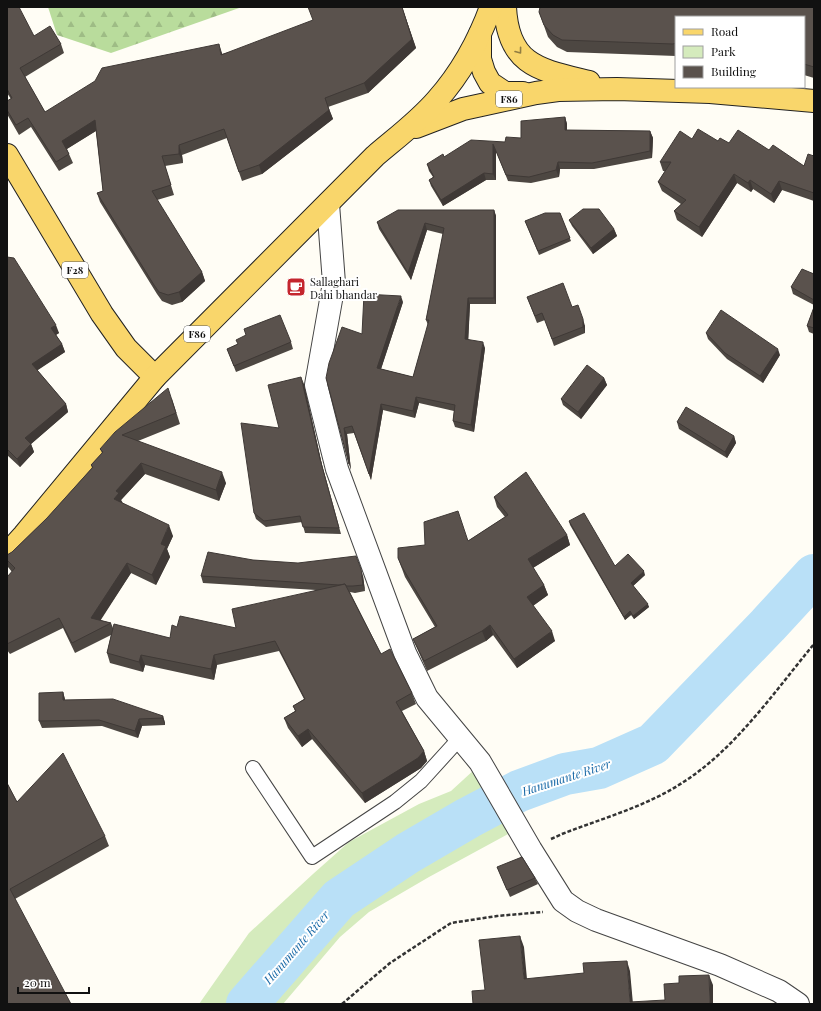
<svg xmlns="http://www.w3.org/2000/svg" width="821" height="1011" font-family="'Playfair Display',serif">
  <style>
    .green { fill: #d5ebbd }
    .forest { fill: url(#forest-firs) }
    .lines { fill: none; stroke-linecap: round; stroke-linejoin: round }
    .river { stroke: #b9e0f7; stroke-width: 42 }
    .service-casing { stroke: #444; stroke-width: 16 }
    .minor-casing { stroke: #444; stroke-width: 24 }
    .primary-casing { stroke: #222; stroke-width: 24 }
    .path { stroke: #333; stroke-width: 2.5; stroke-dasharray: 4 2; stroke-linecap: butt }
    .service { stroke: #fff; stroke-width: 14 }
    .minor { stroke: #fff; stroke-width: 22 }
    .primary { stroke: #f9d66b; stroke-width: 22 }
    .wall { fill: #4d4742 }
    .shaded-wall { fill: #3f3936 }
    .building { fill: #5a524d; stroke: #3f3936 }
    .oneway { stroke: #917d42 }
    .labels { text-anchor: middle; dominant-baseline: central; stroke-width: 4; stroke-linejoin: round; paint-order: stroke }
    .shield { fill: #fff; stroke: #585858; stroke-width: 1 }
    .shield-label { font-size: 10px; font-weight: bold; fill: #111 }
    .poi-label { font-size: 11px; fill: #111; stroke: #fff; text-anchor: start }
    .water-label { font-size: 12px; font-style: italic; fill: #1768a6; stroke: #fff }
  </style>
  <defs>
    <pattern id="forest-firs" width="22" height="20" patternUnits="userSpaceOnUse"><rect width="22" height="20" fill="#b9dc9c"/><path d="M5 1l3.5 6h-7zM16 11l3.5 6h-7z" fill="#9ebc85"/></pattern>
  </defs>
  <rect width="100%" height="100%" fill="#fffdf5"/>
  <!-- green -->
  <path class="green" d="M475,769L510,833L429,877L369,912L340,937L283,1004H199L249,933L313,874L349,842L419,804L451,791Z"/>
  <!-- forest -->
  <path class="forest" d="M48,7H242L111,53L57,35Z"/>
  <g class="lines">
    <!-- river -->
    <path class="river" d="M247,1004L339,899L408,853L468,818L519,791L565,774L599,768L653,744L768,625L814,575"/>
    <!-- service casing -->
    <g class="service-casing">
      <path id="service" d="M253,768L312,857L395,802L421,781L460,738"/>
    </g>
    <!-- minor casing -->
    <g class="minor-casing">
      <path id="minor" d="M328,204L334,283L316,385L337,469L405,653L427,698L480,762L531,850L563,901L577,911L596,920L720,965L779,991L798,1004"/>
    </g>
    <!-- primary casing -->
    <g class="primary-casing">
      <g id="primary">
        <path d="M505,7C508,66 540,70 589,82"/>
        <path d="M480,34V59L484,72L490,83L505,93H523"/>
        <path d="M416,127L463,109L536,93L558,90L617,89L710,92L814,101"/>
        <path d="M7,155L102,314L126,348L155,377"/>
        <path d="M7,554L24,535L155,377L375,156C396,138 419,121 437,100C460,74 479,40 491,7"/>
      </g>
    </g>
    <!-- path -->
    <g class="path">
      <path d="M551,839L562,834C603,818 648,806 685,781C736,748 775,691 814,644"/>
      <path d="M342,1004L390,963L451,923L497,916L543,912"/>
    </g>
    <!-- service -->
    <use href="#service" class="service"/>
    <!-- minor -->
    <use href="#minor" class="minor"/>
    <!-- primary -->
    <use href="#primary" class="primary"/>
  </g>
  <!-- wall -->
  <g class="wall">
    <path d="M7,7L34,36L61,44L64,53L25,77L45,112L222,54L402,7L416,48L368,93L328,107L333,119L262,174L242,181L227,138L182,155L183,163L165,166L174,195L157,200L202,272L205,281L182,302L172,305L162,301L157,294L100,202L97,193L103,191L96,131L67,149L69,154L73,163L59,171L31,127L19,135L7,114V101L11,99L7,93Z"/>
    <path d="M814,7V78L804,75V17H676V56L567,52L557,47L548,37L539,12Z"/>
    <path d="M565,117L567,124V130L650,131L653,138L652,158L594,169H560L559,177L531,183L508,181L496,151V180H486L443,206L431,186L429,180L433,177L429,171L427,164L444,157L521,138Z"/>
    <path d="M692,139L718,141L769,150L804,166L814,156V201L782,190L774,203L753,189L751,192L737,183L702,237L677,220L674,211L681,204L662,191L658,182L665,171H663L660,162Z"/>
    <path d="M494,210L496,216V304H470L468,340L485,348L474,432L455,427L453,421L454,411L419,403L415,418L383,410L371,480L354,433L347,434L351,470L326,378L362,334L403,302L381,369L413,377L428,325L426,320L443,234L427,230L411,280L379,229L377,222Z"/>
    <path d="M560,213L571,241L539,255L525,221Z"/>
    <path d="M569,220L614,229L617,236L593,254L572,226Z"/>
    <path d="M7,257L59,333L56,335L62,344L65,352L37,370L66,404L68,412L31,444L34,452L20,467L7,455Z"/>
    <path d="M814,274V305L793,294L791,287Z"/>
    <path d="M527,297L572,307L585,326V333L554,346L545,320L537,323Z"/>
    <path d="M814,307V334L809,332L807,326Z"/>
    <path d="M706,333L780,355L763,383L727,359L708,339Z"/>
    <path d="M246,335L291,342L293,349L236,372L227,349L238,344Z"/>
    <path d="M604,378L607,385L581,419L563,405L561,399Z"/>
    <path d="M304,384L322,465L341,534L305,533L302,522L266,527L256,519L254,513L279,428Z"/>
    <path d="M172,399L180,424L138,441L226,483L219,501L145,474L121,500L122,503L173,536L167,549L170,557L156,585L131,573L100,620L111,623L113,628L170,638L177,627L236,628L316,590L203,583L201,576L253,560L363,576L365,591L355,593L350,592L381,654L412,693L416,704L402,711L424,751L427,761L421,768L365,803L312,739L302,747L288,728L284,718L295,711L293,706L304,699L279,651L217,665L214,680L145,665L143,672L110,663L107,653L111,635L75,653L63,628L10,654L7,650V577L12,572L8,567L7,565V555L12,552L47,518L92,468L91,465L102,453L100,449Z"/>
    <path d="M677,422L734,436L736,443L727,458L679,429Z"/>
    <path d="M494,497L567,535L570,545L533,568L544,585L548,595L533,606L555,641L517,668L493,635L486,641L427,671L417,648L413,639L435,627L405,577L398,558L468,541L505,517L497,507Z"/>
    <path d="M569,521L615,566L645,575L633,586L649,607L634,619L631,615L625,620L570,525Z"/>
    <path d="M63,692L65,700L163,716L165,723V725L142,726L138,738L102,726L42,728L39,721Z"/>
    <path d="M7,783L17,802L105,836L109,846L15,899L7,1004Z"/>
    <path d="M497,867L535,878L538,884L510,897Z"/>
  </g>
  <!-- shaded-wall -->
  <g class="shaded-wall">
    <path d="M402,7L416,48L368,93L364,83Z"/>
    <path d="M219,44L222,53L224,64L221,55Z"/>
    <path d="M325,98L333,119L262,174L259,165Z"/>
    <path d="M565,117L567,124V136L565,130Z"/>
    <path d="M95,120L99,129L65,150L62,141Z"/>
    <path d="M650,131L653,138L652,158L650,151Z"/>
    <path d="M493,144L496,151V180L493,174Z"/>
    <path d="M179,145L182,155L183,163L179,154Z"/>
    <path d="M558,162L560,169L559,177L556,170Z"/>
    <path d="M484,173L486,180L443,206L441,200Z"/>
    <path d="M734,174L737,183L702,237L699,227Z"/>
    <path d="M750,180L753,189L751,192L748,183Z"/>
    <path d="M779,181L782,190L774,203L771,194Z"/>
    <path d="M494,210L496,216V304L494,298Z"/>
    <path d="M425,223L427,230L411,280L408,273Z"/>
    <path d="M614,229L617,236L593,254L591,248Z"/>
    <path d="M202,272L205,281L182,302L179,292Z"/>
    <path d="M401,296L403,302L379,375L377,368Z"/>
    <path d="M468,298L470,304L468,346L465,339Z"/>
    <path d="M583,319L585,326V333L583,327Z"/>
    <path d="M56,325L59,333L54,336L51,328Z"/>
    <path d="M483,342L485,348L474,432L471,425Z"/>
    <path d="M62,344L65,352L35,372L32,364Z"/>
    <path d="M778,349L780,355L763,383L760,376Z"/>
    <path d="M301,377L304,384L322,465L341,534L320,459Z"/>
    <path d="M604,378L607,385L581,419L578,412Z"/>
    <path d="M416,397L419,403L415,418L413,411Z"/>
    <path d="M66,404L68,412L31,444L34,452L20,467L17,459L25,438Z"/>
    <path d="M381,404L383,410L371,480L369,474Z"/>
    <path d="M344,428L347,434L351,470L349,464Z"/>
    <path d="M734,436L736,443L727,458L725,452Z"/>
    <path d="M141,463L145,474L121,500L123,503L114,499L116,491Z"/>
    <path d="M222,472L226,483L219,501L216,490Z"/>
    <path d="M169,525L173,536L167,549L170,557L156,585L152,575L161,544Z"/>
    <path d="M567,535L570,545L531,569L528,559Z"/>
    <path d="M127,563L131,573L95,629L91,618Z"/>
    <path d="M361,569L363,576L365,591L363,585Z"/>
    <path d="M644,571L645,575L632,587L631,583Z"/>
    <path d="M544,585L548,595L531,607L527,597Z"/>
    <path d="M648,604L649,607L634,619L633,616Z"/>
    <path d="M630,611L631,615L625,620L624,617Z"/>
    <path d="M490,625L493,635L486,641L482,631Z"/>
    <path d="M552,631L555,641L517,668L514,659Z"/>
    <path d="M141,655L145,665L143,672L139,662Z"/>
    <path d="M214,655L217,665L214,680L211,669Z"/>
    <path d="M63,692L65,699V707L63,700Z"/>
    <path d="M163,716L165,723V725L162,718Z"/>
    <path d="M139,719L142,726L138,738L135,731Z"/>
    <path d="M308,729L312,739L302,747L298,736Z"/>
    <path d="M424,751L427,761L421,768L365,803L362,793Z"/>
    <path d="M520,936L524,947L528,990L524,979Z"/>
    <path d="M627,961L630,971L633,1004L630,1002Z"/>
    <path d="M709,975L713,985V1004H710Z"/>
  </g>
  <!-- building -->
  <g class="building">
    <path d="M7,7H19L34,36L50,26L61,44L20,68L45,112L95,81L102,68L219,44L221,55L313,20L308,7H402L412,39L364,83L325,98L329,110L259,165L239,172L224,129L179,145V154L162,156L171,185L152,191L202,272L179,292L168,295L159,292L154,285L97,193L103,191L95,120L62,141L69,154L56,162L28,118L16,125L7,110V101L12,98L7,89Z"/>
    <path d="M540,7H814V67L804,64V17H676V43L673,44L562,40L553,35L544,25L539,12Z"/>
    <path d="M565,117V130L650,131V151L592,163L558,162L556,170L529,177L506,175L493,144V174L484,173L441,200L429,180L434,177L427,164L443,154L444,157L471,140L505,142L506,137L521,138V121Z"/>
    <path d="M698,129L718,141L720,138L729,143L738,130L769,150L773,145L804,166L808,154L814,156V193L779,181L771,194L750,180L748,183L734,174L699,227L674,211L686,200L658,182L671,162H660L680,131L692,139Z"/>
    <path d="M583,209H599L614,229L591,248L569,220Z"/>
    <path d="M398,210H494V298H468L465,339L483,342L471,425L453,421L455,405L416,397L413,411L381,404L369,474L352,426L344,428L349,464L326,378L329,363L342,327L362,334L364,294L401,296L377,368L413,377L429,320H426L444,228L425,223L408,273L377,222Z"/>
    <path d="M545,213H560L570,238L538,251L525,221Z"/>
    <path d="M7,257L14,258L56,325L51,328L62,344L32,364L66,404L25,438L31,444L17,459L7,449Z"/>
    <path d="M802,269L814,274V300L791,287Z"/>
    <path d="M563,283L572,307L578,305L583,319V327L552,339L542,313L535,316L527,297Z"/>
    <path d="M814,307V328L807,326Z"/>
    <path d="M721,310L778,349L760,376L725,353L706,333Z"/>
    <path d="M280,315L291,342L234,366L227,349L238,344L236,340L246,335L244,329Z"/>
    <path d="M587,365L604,378L578,412L561,399Z"/>
    <path d="M301,377L320,459L339,528L303,527L300,516L264,521L254,513L241,423L279,428L268,385Z"/>
    <path d="M168,388L176,413L122,435L222,472L216,490L141,463L116,491L119,493L114,499L169,525L161,544L166,546L152,575L127,563L91,618L111,623L72,643L59,618L7,644V577L15,568L7,560V555L12,552L47,518L93,467L91,465L103,452L100,449L115,432Z"/>
    <path d="M686,407L734,436L725,452L677,422Z"/>
    <path d="M526,472L567,535L528,559L544,585L527,597L552,631L514,659L490,625L482,631L424,661L413,639L437,626L402,567L398,558V548L425,545L424,522L458,511L468,541L508,515L494,497Z"/>
    <path d="M584,513L615,566L628,554L644,571L631,583L648,604L633,616L630,611L624,617L569,521Z"/>
    <path d="M208,552L253,560L298,563L356,556L361,569L363,585L353,586H346L345,584L339,585L201,576Z"/>
    <path d="M345,584L381,654L390,649L412,693L396,702L424,751L418,758L362,793L308,729L298,736L284,718L296,711L293,706L305,699L275,641L214,655L211,669L141,655L139,662L107,653L114,624L170,638L172,625L177,627L180,616L236,628L232,609Z"/>
    <path d="M63,692V700L113,699L163,716L162,718L139,719L135,731L99,720L39,721V693Z"/>
    <path d="M63,753L105,836L10,889L71,1004H7V783L17,802Z"/>
    <path d="M522,857L535,878L507,890L497,867Z"/>
    <path d="M520,936L524,979L584,973L583,963L627,961L630,1002L665,1000L664,984L679,983V976L709,975L710,1004H473L472,991L485,990L479,940Z"/>
  </g>
  <!-- one-way arrows -->
  <defs><path id="oneway-chevron" d="M-2-3.5L2.5 0L-2 3.5" fill="none" stroke-width="1.6" stroke-linecap="round" stroke-linejoin="round"/></defs>
  <use class="oneway" href="#oneway-chevron" transform="translate(519 51) rotate(53)"/>
  <!-- icons -->
  <defs>
    <g id="cafe-square" transform="scale(1)"><rect x="-9" y="-9" width="18" height="18" rx="4" fill="#c4262e" stroke="#fff"/><path d="M-5.5-4.5H6V0H3Q3 3.5 0 3.5H-2.5Q-5.5 3.5-5.5 0ZM3-3.2v2h1.7v-2ZM-6 4.5H4V6H-6Z" fill="#fff"/></g>
  </defs>
  <g fill-rule="evenodd">
    <use href="#cafe-square" x="296" y="287"/>
  </g>
  <g class="labels">
    <!-- shield labels -->
    <g class="shield">
      <rect x="496" y="91" width="26" height="16" rx="3"/>
      <rect x="62" y="262" width="26" height="16" rx="3"/>
      <rect x="184" y="326" width="26" height="16" rx="3"/>
    </g>
    <g class="shield-label">
      <text x="509" y="99">F86</text>
      <text x="75" y="270">F28</text>
      <text x="197" y="334">F86</text>
    </g>
    <!-- poi labels -->
    <g class="poi-label">
      <text x="310" y="281">Sallaghari<tspan x="310" dy="13">Dahi bhandar</tspan></text>
    </g>
    <!-- water labels -->
    <g class="water-label">
      <text transform="translate(566 777) rotate(-18)">Hanumante River</text>
      <text transform="translate(296 947) rotate(-49)">Hanumante River</text>
    </g>
  </g>
  <!-- border -->
  <rect width="821" height="1011" fill="none" stroke="#111111" stroke-width="16"/>
  <!-- legend -->
  <rect x="675" y="16" width="130" height="72" fill="#ffffff" stroke="#a0a0a0"/>
  <rect x="683" y="29" width="20" height="6" fill="#f9d66b" stroke="#a0a0a0"/>
  <text x="711" y="36" font-size="12" fill="#111111">Road</text>
  <rect x="683" y="46" width="20" height="12" fill="#d5ebbd" stroke="#a0a0a0"/>
  <text x="711" y="56" font-size="12" fill="#111111">Park</text>
  <rect x="683" y="66" width="20" height="12" fill="#5a524d" stroke="#a0a0a0"/>
  <text x="711" y="76" font-size="12" fill="#111111">Building</text>
  <!-- scale -->
  <path d="M18 987v6h71v-6" fill="none" stroke="#111111" stroke-width="2"/>
  <text x="24" y="987" font-size="12" fill="#111111" stroke="#ffffff" stroke-width="3" paint-order="stroke">20 m</text>
</svg>
